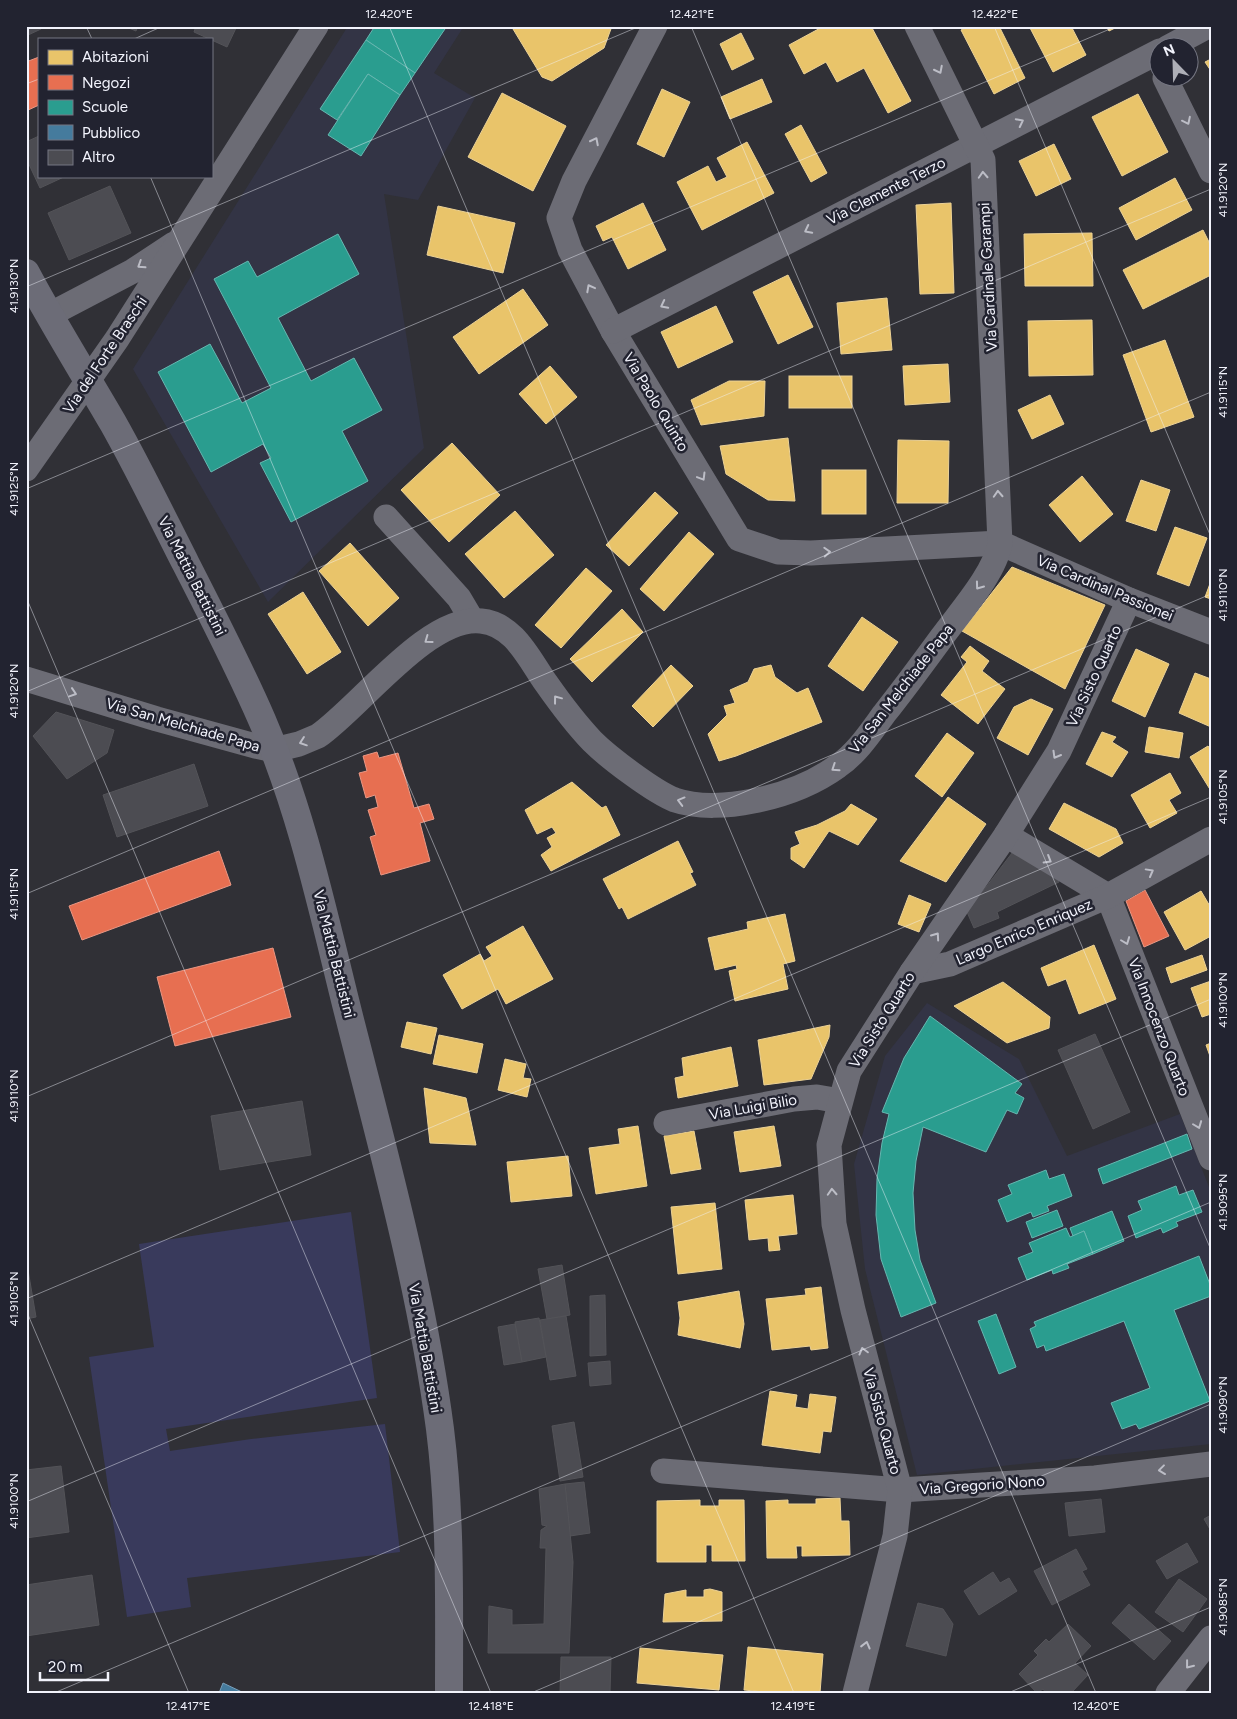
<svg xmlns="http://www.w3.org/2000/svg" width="1237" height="1719" font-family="Figtree,sans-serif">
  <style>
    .built { fill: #333445 }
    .green { fill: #393a5c }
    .homes { fill: #e9c46a; stroke: #ecd296 }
    .shops { fill: #e76f51; stroke: #ea9784 }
    .schools { fill: #2a9d8f; stroke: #66b7b0 }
    .public { fill: #457b9d; stroke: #799fba }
    .building { fill: #4c4c52; stroke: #535358 }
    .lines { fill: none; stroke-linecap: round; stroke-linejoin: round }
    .minor { stroke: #6c6c75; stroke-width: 25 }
    .major { stroke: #6c6c77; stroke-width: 28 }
    .oneway { stroke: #bcbdc6 }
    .ticks { fill: none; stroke: #f2f3fc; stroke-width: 1; stroke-opacity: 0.45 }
    .labels { text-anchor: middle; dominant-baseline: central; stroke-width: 5; stroke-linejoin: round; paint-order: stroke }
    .street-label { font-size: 15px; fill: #f2f3fc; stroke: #222330 }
    .neatline { fill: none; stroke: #f2f3fc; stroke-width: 2 }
    .ticks-label { font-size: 12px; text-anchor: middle; fill: #f2f3fc }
  </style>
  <rect width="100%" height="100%" fill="#303036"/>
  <!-- built -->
  <g class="built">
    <path d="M348,26H464L434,73L475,98L418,200L384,194L424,448L268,602L133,369Z"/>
    <path d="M927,1003L1019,1059L1067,1156L1180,1114L1211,1192V1444L917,1475L865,1269L854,1164L885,1056Z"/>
  </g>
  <!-- green -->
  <path class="green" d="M351,1212L377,1398L166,1429L170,1451L251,1439L385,1424L400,1552L187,1578L191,1607L127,1617L89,1357L154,1347L139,1244Z"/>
  <!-- homes -->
  <g class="homes">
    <path d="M517,26H612L604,48L552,81L542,77L513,29Z"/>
    <path d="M824,26H871L911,101L888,113L864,68L837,82L826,62L804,74L789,45Z"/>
    <path d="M969,26H999L1025,78L994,94L961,30Z"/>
    <path d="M1029,26H1071L1086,55L1053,72Z"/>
    <path d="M1106,26H1119L1109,31Z"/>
    <path d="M741,33L754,59L732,70L720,44Z"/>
    <path d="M1211,59V71L1205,62Z"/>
    <path d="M762,79L772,102L730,119L721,97Z"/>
    <path d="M662,89L690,102L664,157L637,144Z"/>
    <path d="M502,93L566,126L533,191L468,157Z"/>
    <path d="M1138,94L1168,152L1122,176L1092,117Z"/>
    <path d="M801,125L827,173L811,182L785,134Z"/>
    <path d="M747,142L774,193L702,230L677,182L708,166L716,182L727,177L717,158Z"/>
    <path d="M1054,144L1071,179L1036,196L1019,161Z"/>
    <path d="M1175,178L1192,210L1136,240L1119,208Z"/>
    <path d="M643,203L666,250L628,269L612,237L603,241L596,226Z"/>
    <path d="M951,203L954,293L920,294L916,205Z"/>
    <path d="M438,206L515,223L503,273L427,255Z"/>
    <path d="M1203,230L1211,246V275L1143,309L1123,270Z"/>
    <path d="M1092,233L1093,286H1025L1024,234Z"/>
    <path d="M788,275L813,327L778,344L753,292Z"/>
    <path d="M523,289L548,325L479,374L453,337Z"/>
    <path d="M887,298L892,350L841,354L837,303Z"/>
    <path d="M716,306L733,342L678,368L661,332Z"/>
    <path d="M1092,320L1093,375L1029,376L1028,321Z"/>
    <path d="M1165,340L1194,417L1151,432L1123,355Z"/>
    <path d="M948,364L950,402L905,405L903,366Z"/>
    <path d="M550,366L577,397L546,424L519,394Z"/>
    <rect x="789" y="376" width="63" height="32"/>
    <path d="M729,381H765L764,416L701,425L691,400Z"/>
    <path d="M1050,395L1064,424L1032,439L1018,410Z"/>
    <path d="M788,438L795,501L768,500L726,474L720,446Z"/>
    <path d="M898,440L949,441L948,503H897Z"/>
    <path d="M452,443L500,495L449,542L401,490Z"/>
    <rect x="822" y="470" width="44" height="44"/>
    <path d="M1082,476L1113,514L1080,542L1049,505Z"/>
    <path d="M1141,480L1170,490L1156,531L1126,521Z"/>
    <path d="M655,492L678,513L629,566L606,545Z"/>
    <path d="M515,511L554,555L504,598L465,554Z"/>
    <path d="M1175,527L1207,538L1189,586L1157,574Z"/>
    <path d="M689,532L714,554L664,611L640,589Z"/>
    <path d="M350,543L399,598L368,626L319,571Z"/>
    <path d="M1012,567L1105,605L1065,689L962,631Z"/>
    <path d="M586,568L612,591L561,648L535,625Z"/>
    <path d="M1211,581V599L1205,597Z"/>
    <path d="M303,592L341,652L307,674L268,614Z"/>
    <path d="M622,609L643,632L592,682L570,659Z"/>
    <path d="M862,617L898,642L863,691L828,666Z"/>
    <path d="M970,646L989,661L982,671L1005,689L978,724L941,695L967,662L961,657Z"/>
    <path d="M1136,649L1169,664L1145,717L1112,701Z"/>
    <path d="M671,665L693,686L653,727L632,706Z"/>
    <path d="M771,665L775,677L797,693L808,688L822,722L736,756L719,761L708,734L727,715L724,706L735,703L730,690L748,682L754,669Z"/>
    <path d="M1195,673L1211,679V727L1179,713Z"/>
    <path d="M1031,699L1053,709L1028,755L997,738L1014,707Z"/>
    <path d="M1149,727L1183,733L1179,758L1145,752Z"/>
    <path d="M1102,732L1116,737L1112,742L1128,752L1112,777L1086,764Z"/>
    <path d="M947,733L974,753L942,797L915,776Z"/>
    <path d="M1208,746L1211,750V791L1190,757Z"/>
    <path d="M1170,773L1181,793L1169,800L1177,813L1150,828L1131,795Z"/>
    <path d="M572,782L602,808L606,806L620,835L551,871L541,855L552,847L547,838L556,833L552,827L537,834L525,810Z"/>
    <path d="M948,797L986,824L946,882L900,861Z"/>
    <path d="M1064,803L1116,829L1123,843L1099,857L1049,829Z"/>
    <path d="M851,804L877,819L858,845L829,831L804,868L791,859V848L800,844L795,832L817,825L845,811Z"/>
    <path d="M678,841L693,872L690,873L696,885L628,919L622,907L619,909L603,879Z"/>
    <path d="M1201,891L1211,908V936L1185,950L1164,912Z"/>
    <path d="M909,895L931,904L919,932L898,924Z"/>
    <path d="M785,914L795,961L783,964L788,989L735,1001L729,971L737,969L736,965L715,970L708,938L748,929L747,922Z"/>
    <path d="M523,926L553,979L506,1004L498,989L462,1009L443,975L480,954L484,961L492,956L486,947Z"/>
    <path d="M1094,945L1116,999L1079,1014L1066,979L1048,986L1041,968Z"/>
    <path d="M1202,955L1207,970L1171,983L1166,968Z"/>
    <path d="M1211,981V1014L1202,1017L1191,988Z"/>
    <path d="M1003,982L1050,1017L1049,1028L1007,1043L954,1006Z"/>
    <path d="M407,1022L437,1028L431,1054L401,1047Z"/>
    <path d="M830,1025L829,1037L811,1079L764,1085L758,1040Z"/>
    <path d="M439,1035L483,1044L477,1073L433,1064Z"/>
    <path d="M1211,1043V1059L1206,1045Z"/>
    <path d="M731,1047L738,1086L678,1098L675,1078L684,1076L682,1058Z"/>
    <path d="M505,1059L526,1064L523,1078L531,1079L527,1097L498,1090Z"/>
    <path d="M424,1088L466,1098L476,1145L430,1143Z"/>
    <path d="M638,1126L647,1186L596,1194L589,1148L620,1144L618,1129Z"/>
    <path d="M774,1126L781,1166L740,1172L734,1132Z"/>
    <path d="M694,1131L701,1169L671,1174L664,1136Z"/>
    <path d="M568,1156L572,1196L511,1202L507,1162Z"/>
    <path d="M793,1195L797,1234L778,1236L780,1250L769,1251L768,1238L749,1240L745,1200Z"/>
    <path d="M715,1203L722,1269L678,1274L671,1207Z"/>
    <path d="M821,1287L828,1348L811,1350L810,1346L772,1350L766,1299L806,1295L805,1289Z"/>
    <path d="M739,1291L744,1324L740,1348L678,1335L680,1318L678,1302Z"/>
    <path d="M770,1391L797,1395L795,1407L808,1409L810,1394L836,1397L831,1432L823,1431L820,1453L762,1445Z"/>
    <path d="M840,1498L841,1521H849L850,1555L802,1556V1546H796L797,1558H767L766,1501L788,1500V1504H816V1499Z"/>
    <path d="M700,1500V1506H719V1500H744L745,1561H712V1545H706V1562H657V1501Z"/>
    <path d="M710,1589L722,1592V1621L663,1622L665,1594L686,1590V1597H704V1590Z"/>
    <path d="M748,1647L823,1654L820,1693H774L744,1690Z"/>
    <path d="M640,1648L723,1655L719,1690L637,1683Z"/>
  </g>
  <!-- shops -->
  <g class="shops">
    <path d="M39,57V105L26,111V62Z"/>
    <path d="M377,752L379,758L398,753L414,808L429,804L434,819L420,823L430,861L381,875L370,837L376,835L368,810L378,807L375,795L366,798L359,773L367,771L363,756Z"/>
    <path d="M219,851L231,885L82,940L69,906Z"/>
    <path d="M1145,890L1169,936L1144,947L1126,901Z"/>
    <path d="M273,948L291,1017L175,1046L157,977Z"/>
  </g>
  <!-- schools -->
  <g class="schools">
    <path d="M375,26H447L415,73L366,40Z"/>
    <path d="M366,40L415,73L400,95L368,74L337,120L320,109Z"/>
    <path d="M368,74L400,95L361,156L328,135Z"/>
    <path d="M338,234L359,274L278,318L311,381L354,358L382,410L342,431L368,481L291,522L260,463L271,458L263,444L211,472L158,372L210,344L242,403L271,388L214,279L248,261L257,277Z"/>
    <path d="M930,1016L1022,1084L1015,1093L1024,1098L1017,1114L1007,1110L986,1152L923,1127L916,1161L913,1193L915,1230L920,1260L936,1303L901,1317L881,1259L876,1215L877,1179L882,1143L889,1114L882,1112L904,1058Z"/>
    <path d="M1187,1134L1192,1149L1103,1184L1098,1169Z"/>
    <path d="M1046,1170L1049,1179L1064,1174L1072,1196L1047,1206L1049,1211L1033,1217L1031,1212L1007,1222L998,1200L1012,1194L1008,1185Z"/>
    <path d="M1176,1186L1179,1195L1193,1190L1202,1212L1176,1222L1178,1226L1163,1233L1161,1228L1136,1238L1128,1216L1142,1210L1138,1201Z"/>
    <path d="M1057,1210L1063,1226L1032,1238L1026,1222Z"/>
    <path d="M1112,1211L1124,1241L1093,1254L1084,1231L1073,1236L1070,1228Z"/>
    <path d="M1066,1228L1070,1237L1084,1231L1093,1254L1067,1264L1069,1268L1053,1274L1052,1270L1027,1280L1018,1258L1033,1252L1029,1243Z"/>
    <path d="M1199,1256L1211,1287V1296L1174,1310L1210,1401L1139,1429L1136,1424L1122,1429L1111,1403L1150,1388L1124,1321L1046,1351L1044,1345L1037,1348L1030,1329L1036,1326L1034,1322Z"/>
    <path d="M996,1314L1016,1367L999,1374L978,1321Z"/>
  </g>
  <!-- public -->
  <path class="public" d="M223,1683L244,1693H219Z"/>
  <!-- building -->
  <g class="building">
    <path d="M26,26H40L41,29L26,36Z"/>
    <path d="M124,26H138L136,31Z"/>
    <path d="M196,26H237L227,47L194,32Z"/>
    <path d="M39,136V176H66L40,188L26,158V142Z"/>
    <path d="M110,186L131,233L69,260L48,213Z"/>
    <path d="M56,712L114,730L107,753L67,779L33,736Z"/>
    <path d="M194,764L208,806L117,837L103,795Z"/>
    <path d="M1012,853L1054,873L1059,882L997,912L999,918L974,928L967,912Z"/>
    <path d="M1095,1034L1130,1112L1093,1129L1058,1050Z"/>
    <path d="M302,1101L311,1155L220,1170L211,1116Z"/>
    <path d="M26,1258L36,1317L26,1319Z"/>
    <path d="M562,1265L570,1315L547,1319L538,1269Z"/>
    <path d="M605,1295L606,1355L590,1356V1296Z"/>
    <path d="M566,1316L576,1376L550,1380L540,1320Z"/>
    <path d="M539,1318L546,1357L522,1362L515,1322Z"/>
    <path d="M515,1324L522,1362L504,1365L498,1327Z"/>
    <path d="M610,1361L611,1384L590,1386L588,1363Z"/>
    <path d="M574,1422L583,1477L560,1481L552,1426Z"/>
    <path d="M61,1466L69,1532L26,1538V1470Z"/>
    <path d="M584,1482L590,1533L570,1536L565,1484Z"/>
    <path d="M565,1484L573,1562L569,1653H488L489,1606L512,1610V1625L544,1624L546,1548H540L541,1530L547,1526L542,1525L539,1489Z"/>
    <path d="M1101,1499L1105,1532L1069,1536L1065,1503Z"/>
    <path d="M1211,1515V1531L1204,1519Z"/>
    <path d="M1187,1543L1198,1562L1167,1579L1156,1561Z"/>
    <path d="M1076,1549L1087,1569L1082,1571L1090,1585L1052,1605L1034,1571Z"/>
    <path d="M993,1572L1000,1583L1009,1578L1017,1591L979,1615L964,1591Z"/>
    <path d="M92,1575L99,1625L26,1636V1585Z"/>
    <path d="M1179,1579L1207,1599L1183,1632L1155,1612Z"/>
    <path d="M918,1603L943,1609L953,1624L946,1656L906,1646Z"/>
    <path d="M1129,1604L1171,1641L1154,1660L1112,1623Z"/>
    <path d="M1068,1624L1091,1646L1075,1663L1088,1675L1071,1693H1046L1043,1689L1037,1693L1019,1674L1038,1655L1034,1651L1046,1639L1049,1642Z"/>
    <path d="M561,1657H611L610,1693H560Z"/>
  </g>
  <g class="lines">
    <!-- minor -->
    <g class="minor">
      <path d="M655,26L574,181L559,218L570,250L613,331L739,539L778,552L811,553L1000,543L1129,600L1211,632"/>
      <path d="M1167,48L1208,26"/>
      <path d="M1165,78L1211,171"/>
      <path d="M49,315L133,271L174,244"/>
      <path d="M613,331L1160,51"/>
      <path d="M26,469L117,339L316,26"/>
      <path d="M386,517L459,598L472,620"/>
      <path d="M26,679L157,719L255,746L274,750L299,744L318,736C360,707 428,615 481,621C514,624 529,659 546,683C560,703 575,723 592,741C608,757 654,792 675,800C698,808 729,806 753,801C784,795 813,784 838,766C857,753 870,733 884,714C904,689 923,663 942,637C961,611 995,573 1000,543L983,160L917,26"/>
      <path d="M1006,835L1108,896"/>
      <path d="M1108,896L1211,1158"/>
      <path d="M912,972L950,964L1108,896L1211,839"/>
      <path d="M666,1123L794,1099L817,1097L840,1101"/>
      <path d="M663,1471L900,1490L1095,1478L1211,1464"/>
      <path d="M855,1693L895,1536L900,1490L853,1310L834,1224L829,1145L849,1071L912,972L1006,835L1059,751L1129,600"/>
      <path d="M1168,1693L1211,1638"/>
    </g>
    <!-- major -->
    <path class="major" d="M26,273C53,324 84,373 113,423C139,469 162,517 186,564C212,615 239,667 262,720C304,817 325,922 351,1024C385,1157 422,1292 440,1429C451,1516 449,1605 449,1693"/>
  </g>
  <!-- one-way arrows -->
  <defs><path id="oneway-chevron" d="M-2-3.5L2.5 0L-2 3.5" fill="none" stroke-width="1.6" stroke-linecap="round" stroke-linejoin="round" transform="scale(1.25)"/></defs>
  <g class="oneway">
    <use href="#oneway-chevron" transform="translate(939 70) rotate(63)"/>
    <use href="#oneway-chevron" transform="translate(1187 121) rotate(64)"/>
    <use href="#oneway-chevron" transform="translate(1020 122) rotate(-27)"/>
    <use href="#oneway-chevron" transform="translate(595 141) rotate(-63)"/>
    <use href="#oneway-chevron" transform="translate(983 175) rotate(-93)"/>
    <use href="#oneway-chevron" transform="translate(808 230) rotate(153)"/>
    <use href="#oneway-chevron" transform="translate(141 265) rotate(147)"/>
    <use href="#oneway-chevron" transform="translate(590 288) rotate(-118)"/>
    <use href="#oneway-chevron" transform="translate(664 305) rotate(153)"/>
    <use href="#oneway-chevron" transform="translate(702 477) rotate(59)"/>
    <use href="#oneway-chevron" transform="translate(998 494) rotate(-93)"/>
    <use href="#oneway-chevron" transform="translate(827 552) rotate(-3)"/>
    <use href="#oneway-chevron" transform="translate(979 586) rotate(126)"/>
    <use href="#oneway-chevron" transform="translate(428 640) rotate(144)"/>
    <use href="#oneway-chevron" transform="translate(73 693) rotate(18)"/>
    <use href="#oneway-chevron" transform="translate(557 699) rotate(-127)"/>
    <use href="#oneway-chevron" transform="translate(303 742) rotate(161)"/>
    <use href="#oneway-chevron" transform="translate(1056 755) rotate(120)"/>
    <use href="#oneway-chevron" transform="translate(835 768) rotate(146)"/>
    <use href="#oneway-chevron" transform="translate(681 801) rotate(-165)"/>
    <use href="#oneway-chevron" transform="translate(1048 860) rotate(31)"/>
    <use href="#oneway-chevron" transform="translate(1150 872) rotate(-29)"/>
    <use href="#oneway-chevron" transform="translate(936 936) rotate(-55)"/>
    <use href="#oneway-chevron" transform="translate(1126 941) rotate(69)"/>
    <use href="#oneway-chevron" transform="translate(1198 1125) rotate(69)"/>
    <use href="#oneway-chevron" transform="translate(832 1192) rotate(-93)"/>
    <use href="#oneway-chevron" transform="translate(863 1351) rotate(-105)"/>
    <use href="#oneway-chevron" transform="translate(1162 1470) rotate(173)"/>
    <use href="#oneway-chevron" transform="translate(866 1645) rotate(-76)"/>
    <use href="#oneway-chevron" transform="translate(1189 1665) rotate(128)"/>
  </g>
  <!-- ticks -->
  <path class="ticks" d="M86,26L92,39M389,26L1096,1693M691,26L1211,1250M994,26L1211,537M134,39L163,26M26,84L39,79M150,176L794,1693M26,287L640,26M26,489L1117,26M26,597L491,1693M26,692L1211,189M26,894L1211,392M26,1097L1211,594M26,1299L1211,797M26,1310L189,1693M26,1502L1211,999M54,1693L1211,1202M531,1693L1211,1404M1008,1693L1211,1607"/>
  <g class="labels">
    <!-- street labels -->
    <g class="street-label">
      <text transform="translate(886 191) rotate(-27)">Via Clemente Terzo</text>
      <text transform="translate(988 277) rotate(-93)">Via Cardinale Garampi</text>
      <text transform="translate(105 355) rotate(-56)">Via del Forte Braschi</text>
      <text transform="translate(656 402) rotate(59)">Via Paolo Quinto</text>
      <text transform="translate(192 576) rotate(63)">Via Mattia Battistini</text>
      <text transform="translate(1105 588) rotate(23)">Via Cardinal Passionei</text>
      <text transform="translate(1094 676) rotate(-65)">Via Sisto Quarto</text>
      <text transform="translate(901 689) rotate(-52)">Via San Melchiade Papa</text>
      <text transform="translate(183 725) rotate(16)">Via San Melchiade Papa</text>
      <text transform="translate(1024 932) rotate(-23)">Largo Enrico Enriquez</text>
      <text transform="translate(334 954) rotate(76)">Via Mattia Battistini</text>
      <text transform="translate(882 1020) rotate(-58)">Via Sisto Quarto</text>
      <text transform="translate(1159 1027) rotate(69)">Via Innocenzo Quarto</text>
      <text transform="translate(753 1107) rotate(-10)">Via Luigi Bilio</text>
      <text transform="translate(425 1348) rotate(80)">Via Mattia Battistini</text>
      <text transform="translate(882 1421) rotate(75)">Via Sisto Quarto</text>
      <text transform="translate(982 1485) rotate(-4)">Via Gregorio Nono</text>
    </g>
  </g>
  <!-- border -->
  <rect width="1237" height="1719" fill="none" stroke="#222330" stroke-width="55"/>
  <!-- legend -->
  <rect x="38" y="38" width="175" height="140" fill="#222330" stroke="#757682"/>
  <rect x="48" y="50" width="25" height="15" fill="#e9c46a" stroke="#757682"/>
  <text x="82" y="62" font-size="15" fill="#f2f3fc">Abitazioni</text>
  <rect x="48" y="75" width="25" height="15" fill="#e76f51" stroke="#757682"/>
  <text x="82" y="88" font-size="15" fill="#f2f3fc">Negozi</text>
  <rect x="48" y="100" width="25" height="15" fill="#2a9d8f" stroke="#757682"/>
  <text x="82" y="112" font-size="15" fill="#f2f3fc">Scuole</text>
  <rect x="48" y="125" width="25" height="15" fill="#457b9d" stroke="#757682"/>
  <text x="82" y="138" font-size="15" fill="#f2f3fc">Pubblico</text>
  <rect x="48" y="150" width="25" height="15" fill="#4c4c52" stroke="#757682"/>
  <text x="82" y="162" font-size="15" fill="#f2f3fc">Altro</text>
  <!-- north arrow -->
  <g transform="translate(1174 62) rotate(337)"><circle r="24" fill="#222330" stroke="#757682"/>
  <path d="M0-4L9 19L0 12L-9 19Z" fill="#aeafb7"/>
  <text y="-8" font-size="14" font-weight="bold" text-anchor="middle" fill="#f2f3fc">N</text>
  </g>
  <!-- scale -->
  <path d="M40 1672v8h68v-8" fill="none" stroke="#f2f3fc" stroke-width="2.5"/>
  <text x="48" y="1672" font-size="15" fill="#f2f3fc" stroke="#222330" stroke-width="4" paint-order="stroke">20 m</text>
  <rect x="28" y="28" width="1182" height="1664" class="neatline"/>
  <g class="ticks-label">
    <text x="389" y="18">12.420°E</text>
    <text x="692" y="18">12.421°E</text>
    <text x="995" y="18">12.422°E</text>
    <text transform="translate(1223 190) rotate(-90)" y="4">41.9120°N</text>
    <text transform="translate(14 286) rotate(-90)" y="4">41.9130°N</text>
    <text transform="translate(1223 392) rotate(-90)" y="4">41.9115°N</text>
    <text transform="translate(14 489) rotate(-90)" y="4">41.9125°N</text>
    <text transform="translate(1223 595) rotate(-90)" y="4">41.9110°N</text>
    <text transform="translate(14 691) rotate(-90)" y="4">41.9120°N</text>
    <text transform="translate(1223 797) rotate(-90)" y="4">41.9105°N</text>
    <text transform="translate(14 894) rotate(-90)" y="4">41.9115°N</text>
    <text transform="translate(1223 1000) rotate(-90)" y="4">41.9100°N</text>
    <text transform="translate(14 1096) rotate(-90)" y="4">41.9110°N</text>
    <text transform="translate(1223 1202) rotate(-90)" y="4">41.9095°N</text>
    <text transform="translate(14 1299) rotate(-90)" y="4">41.9105°N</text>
    <text transform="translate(1223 1405) rotate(-90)" y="4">41.9090°N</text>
    <text transform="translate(14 1501) rotate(-90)" y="4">41.9100°N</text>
    <text transform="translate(1223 1607) rotate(-90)" y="4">41.9085°N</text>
    <text x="188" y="1710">12.417°E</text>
    <text x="491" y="1710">12.418°E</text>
    <text x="793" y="1710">12.419°E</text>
    <text x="1096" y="1710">12.420°E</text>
  </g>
</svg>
